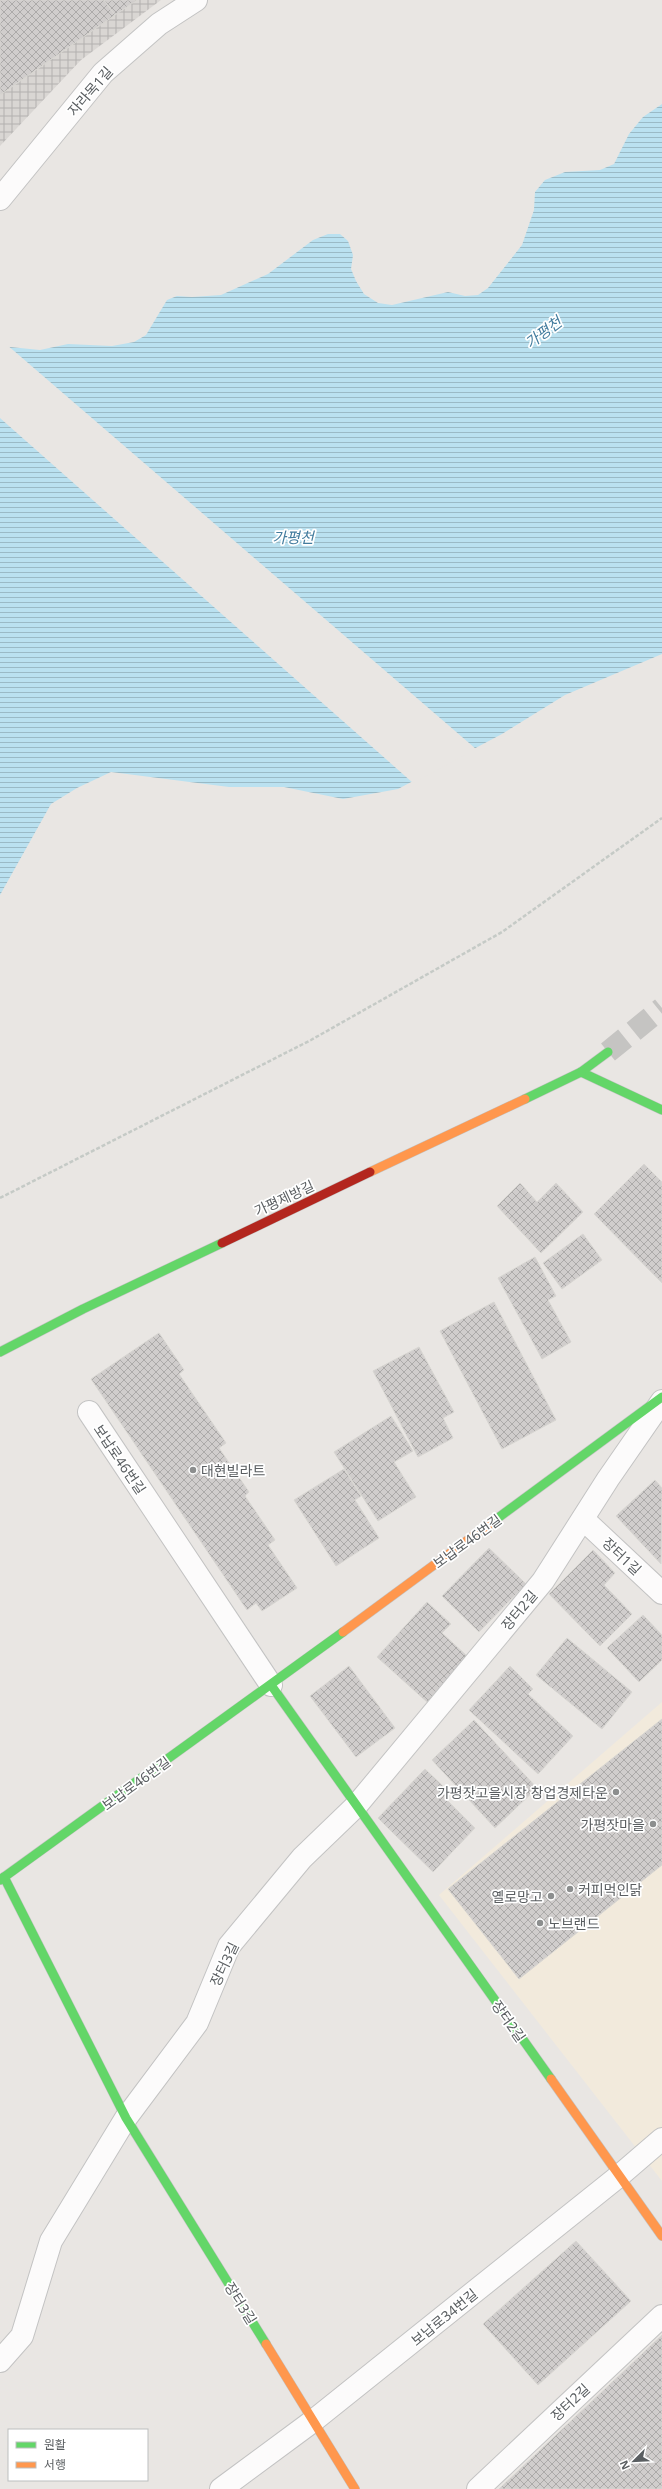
<svg xmlns="http://www.w3.org/2000/svg" width="662" height="2489" font-family="'Noto Sans','Noto Sans KR',sans-serif">
  <style>
    .commercial { fill: #f2eadc }
    .industrial { fill: url(#industrial-grid) }
    .water { fill: url(#water-rules) }
    .pier { fill: #e9e6e3 }
    .building { fill: url(#building-cross-hatch); stroke: #d8d6d2 }
    .lines { fill: none; stroke-linecap: round; stroke-linejoin: round }
    .secondary-tunnel { stroke: #c5c4c2; stroke-width: 22; stroke-dasharray: 22 11; stroke-linecap: butt }
    .lane-casing { stroke: #c3c3c3; stroke-width: 24 }
    .street-casing { stroke: #c3c3c3; stroke-width: 24 }
    .fast-casing { stroke: #c3c3c3; stroke-width: 10 }
    .slow-casing { stroke: #c3c3c3; stroke-width: 10 }
    .jam-casing { stroke: #c3c3c3; stroke-width: 10 }
    .path { stroke: #c5cac6; stroke-width: 2.5; stroke-dasharray: 4 2; stroke-linecap: butt }
    .lane { stroke: #fcfbfb; stroke-width: 22 }
    .street { stroke: #fcfbfb; stroke-width: 22 }
    .fast { stroke: #63d668; stroke-width: 9 }
    .slow { stroke: #ff974d; stroke-width: 9 }
    .jam { stroke: #b3261e; stroke-width: 9 }
    .poi-dot { fill: #8c8e8e; stroke: #fff; stroke-width: 1.5 }
    .labels { text-anchor: middle; dominant-baseline: central; stroke-width: 3.5; stroke-linejoin: round; paint-order: stroke }
    .street-label { font-size: 14px; fill: #5a5e61; stroke: #fff }
    .poi-label { font-size: 14px; fill: #5a5e61; stroke: #fff; text-anchor: start }
    .water-label { font-size: 15px; font-style: italic; fill: #437c9e; stroke: #fff }
  </style>
  <defs>
    <pattern id="industrial-grid" width="8" height="8" patternUnits="userSpaceOnUse"><rect width="8" height="8" fill="#d9d6d3"/><path d="M0 4h8M4 0v8" fill="none" stroke="#b3b1af"/></pattern>
    <pattern id="water-rules" width="6" height="5" patternUnits="userSpaceOnUse"><rect width="6" height="5" fill="#bae1f0"/><path d="M0 2.5h6" fill="none" stroke="#9abac6"/></pattern>
    <pattern id="building-cross-hatch" width="8" height="8" patternUnits="userSpaceOnUse"><rect width="8" height="8" fill="#d0cdcc"/><path d="M0 0l8 8M0 8l8-8" fill="none" stroke="#acaaa9"/></pattern>
  </defs>
  <rect width="100%" height="100%" fill="#e9e6e3"/>
  <!-- commercial -->
  <path class="commercial" d="M662,1702V2181L439,1895Z"/>
  <!-- industrial -->
  <path class="industrial" d="M0,0H161L81,60L0,146Z"/>
  <!-- water -->
  <path class="water" d="M662,104V654L565,695L502,734L398,789L343,799L284,787H229L111,772L77,788L51,804L0,895V346L40,350L68,344L112,346L134,342L146,335L167,300L177,296L192,297L221,295L268,274L313,240L328,234H340L348,241L353,255L351,269L356,281L364,294L378,303L392,305L448,292L465,296L478,295L488,288L522,245L534,210L535,192L545,180L565,172L600,170L614,164L629,134L643,117Z"/>
  <!-- pier -->
  <path class="pier" d="M0,344H6L476,749L413,783L0,418Z"/>
  <!-- building -->
  <g class="building">
    <path d="M0,0H104L115,15L0,95Z"/>
    <path d="M104,0H137L115,15Z"/>
    <path d="M644,1164L662,1182V1283L594,1214Z"/>
    <path d="M520,1183L537,1202L556,1183L583,1212L541,1253L497,1206Z"/>
    <path d="M583,1234L602,1260L562,1289L543,1263Z"/>
    <path d="M535,1257L556,1296L548,1300L571,1342L542,1359L498,1278Z"/>
    <path d="M494,1302L556,1420L502,1449L440,1331Z"/>
    <path d="M159,1333L184,1370L179,1374L226,1443L219,1448L249,1492L245,1496L275,1540L268,1545L297,1588L262,1611L256,1603L247,1610L91,1379Z"/>
    <path d="M419,1347L454,1412L443,1418L453,1438L418,1457L373,1371Z"/>
    <path d="M391,1416L413,1451L394,1462L416,1497L378,1521L334,1452Z"/>
    <path d="M344,1469L361,1496L355,1500L379,1538L336,1566L294,1500Z"/>
    <path d="M655,1480L662,1488L661,1564L616,1516Z"/>
    <path d="M489,1548L526,1584L479,1632L442,1596Z"/>
    <path d="M593,1550L615,1573L604,1585L632,1614L600,1646L549,1594Z"/>
    <path d="M427,1602L451,1624L442,1633L467,1656L427,1702L377,1657Z"/>
    <path d="M643,1615L662,1635V1660L639,1682L607,1648Z"/>
    <path d="M567,1638L632,1692L602,1729L536,1675Z"/>
    <path d="M349,1666L395,1728L356,1757L310,1696Z"/>
    <path d="M510,1666L533,1689L528,1694L573,1736L538,1774L469,1710Z"/>
    <path d="M662,1719V1865L519,1979L448,1889Z"/>
    <path d="M474,1720L537,1788L495,1828L432,1760Z"/>
    <path d="M425,1769L449,1792L444,1797L475,1828L433,1872L378,1818Z"/>
    <path d="M576,2241L631,2301L538,2385L483,2324Z"/>
    <path d="M662,2335V2489H499Z"/>
  </g>
  <g class="lines">
    <!-- secondary-tunnel -->
    <path class="secondary-tunnel" d="M608,1052L662,1008"/>
    <!-- lane casing -->
    <g class="lane-casing">
      <g id="lane">
        <path d="M0,199L103,73L159,24L196,0"/>
        <path d="M89,1412L271,1685"/>
        <path d="M0,2361L22,2336L51,2241L126,2118L197,2023L229,1946L302,1858L356,1806L543,1581L608,1479L662,1401"/>
        <path d="M478,2489L662,2316"/>
      </g>
    </g>
    <!-- street casing -->
    <g class="street-casing">
      <g id="street">
        <path d="M583,1519L662,1593"/>
        <path d="M221,2489L313,2421L619,2176L662,2139"/>
      </g>
    </g>
    <!-- fast casing -->
    <g class="fast-casing">
      <g id="fast">
        <path d="M608,1052L581,1072L662,1110"/>
        <path d="M525,1099L581,1072"/>
        <path d="M0,1352L83,1309L222,1243"/>
        <path d="M491,1523L662,1397"/>
        <path d="M271,1685L551,2079"/>
        <path d="M4,1877L126,2118L266,2344"/>
        <path d="M0,1880L343,1632"/>
      </g>
    </g>
    <!-- slow casing -->
    <g class="slow-casing">
      <g id="slow">
        <path d="M370,1172L525,1099"/>
        <path d="M343,1632L491,1523"/>
        <path d="M551,2079L662,2236"/>
        <path d="M266,2344L355,2489"/>
      </g>
    </g>
    <!-- jam casing -->
    <g class="jam-casing">
      <path id="jam" d="M222,1243L370,1172"/>
    </g>
    <!-- path -->
    <path class="path" d="M0,1198L311,1040L502,932L662,818"/>
    <!-- lane -->
    <use href="#lane" class="lane"/>
    <!-- street -->
    <use href="#street" class="street"/>
    <!-- fast -->
    <use href="#fast" class="fast"/>
    <!-- slow -->
    <use href="#slow" class="slow"/>
    <!-- jam -->
    <use href="#jam" class="jam"/>
  </g>
  <!-- markers -->
  <g class="poi-dot">
    <circle cx="193" cy="1470" r="4"/>
    <circle cx="616" cy="1792" r="4"/>
    <circle cx="653" cy="1824" r="4"/>
    <circle cx="570" cy="1889" r="4"/>
    <circle cx="551" cy="1896" r="4"/>
    <circle cx="540" cy="1923" r="4"/>
  </g>
  <g class="labels">
    <!-- street labels -->
    <g class="street-label">
      <text transform="translate(90 91) rotate(-49)">자라목1길</text>
      <text transform="translate(284 1198) rotate(-25)">가평제방길</text>
      <text transform="translate(120 1459) rotate(56)">보납로46번길</text>
      <text transform="translate(467 1541) rotate(-36)">보납로46번길</text>
      <text transform="translate(622 1556) rotate(43)">장터1길</text>
      <text transform="translate(519 1610) rotate(-50)">장터2길</text>
      <text transform="translate(136 1783) rotate(-36)">보납로46번길</text>
      <text transform="translate(224 1964) rotate(-64)">장터3길</text>
      <text transform="translate(509 2021) rotate(55)">장터2길</text>
      <text transform="translate(241 2303) rotate(58)">장터3길</text>
      <text transform="translate(444 2317) rotate(-39)">보납로34번길</text>
      <text transform="translate(570 2402) rotate(-43)">장터2길</text>
    </g>
    <!-- poi labels -->
    <g class="poi-label">
      <text x="201" y="1470">대현빌라트</text>
      <text x="608" y="1792" text-anchor="end">가평잣고을시장 창업경제타운</text>
      <text x="645" y="1824" text-anchor="end">가평잣마을</text>
      <text x="578" y="1889">커피먹인닭</text>
      <text x="543" y="1896" text-anchor="end">옐로망고</text>
      <text x="548" y="1923">노브랜드</text>
    </g>
    <!-- water labels -->
    <g class="water-label">
      <text transform="translate(543 332) rotate(-37)">가평천</text>
      <text x="293" y="537">가평천</text>
    </g>
  </g>
  <!-- legend -->
  <rect x="8" y="2429" width="140" height="52" fill="#ffffff" stroke="#bdbfc0"/>
  <rect x="16" y="2442" width="20" height="6" fill="#63d668" stroke="#bdbfc0"/>
  <text x="44" y="2449" font-size="12" fill="#5a5e61">원활</text>
  <rect x="16" y="2462" width="20" height="6" fill="#ff974d" stroke="#bdbfc0"/>
  <text x="44" y="2469" font-size="12" fill="#5a5e61">서행</text>
  <!-- north arrow -->
  <g transform="translate(634 2461) rotate(246)" stroke="#ffffff" stroke-width="3" paint-order="stroke">
  <path d="M0-3L7 15L0 10L-7 15Z" fill="#5a5e61"/>
  <text y="-6" font-size="11" font-weight="bold" text-anchor="middle" fill="#5a5e61">N</text>
  </g>
</svg>
